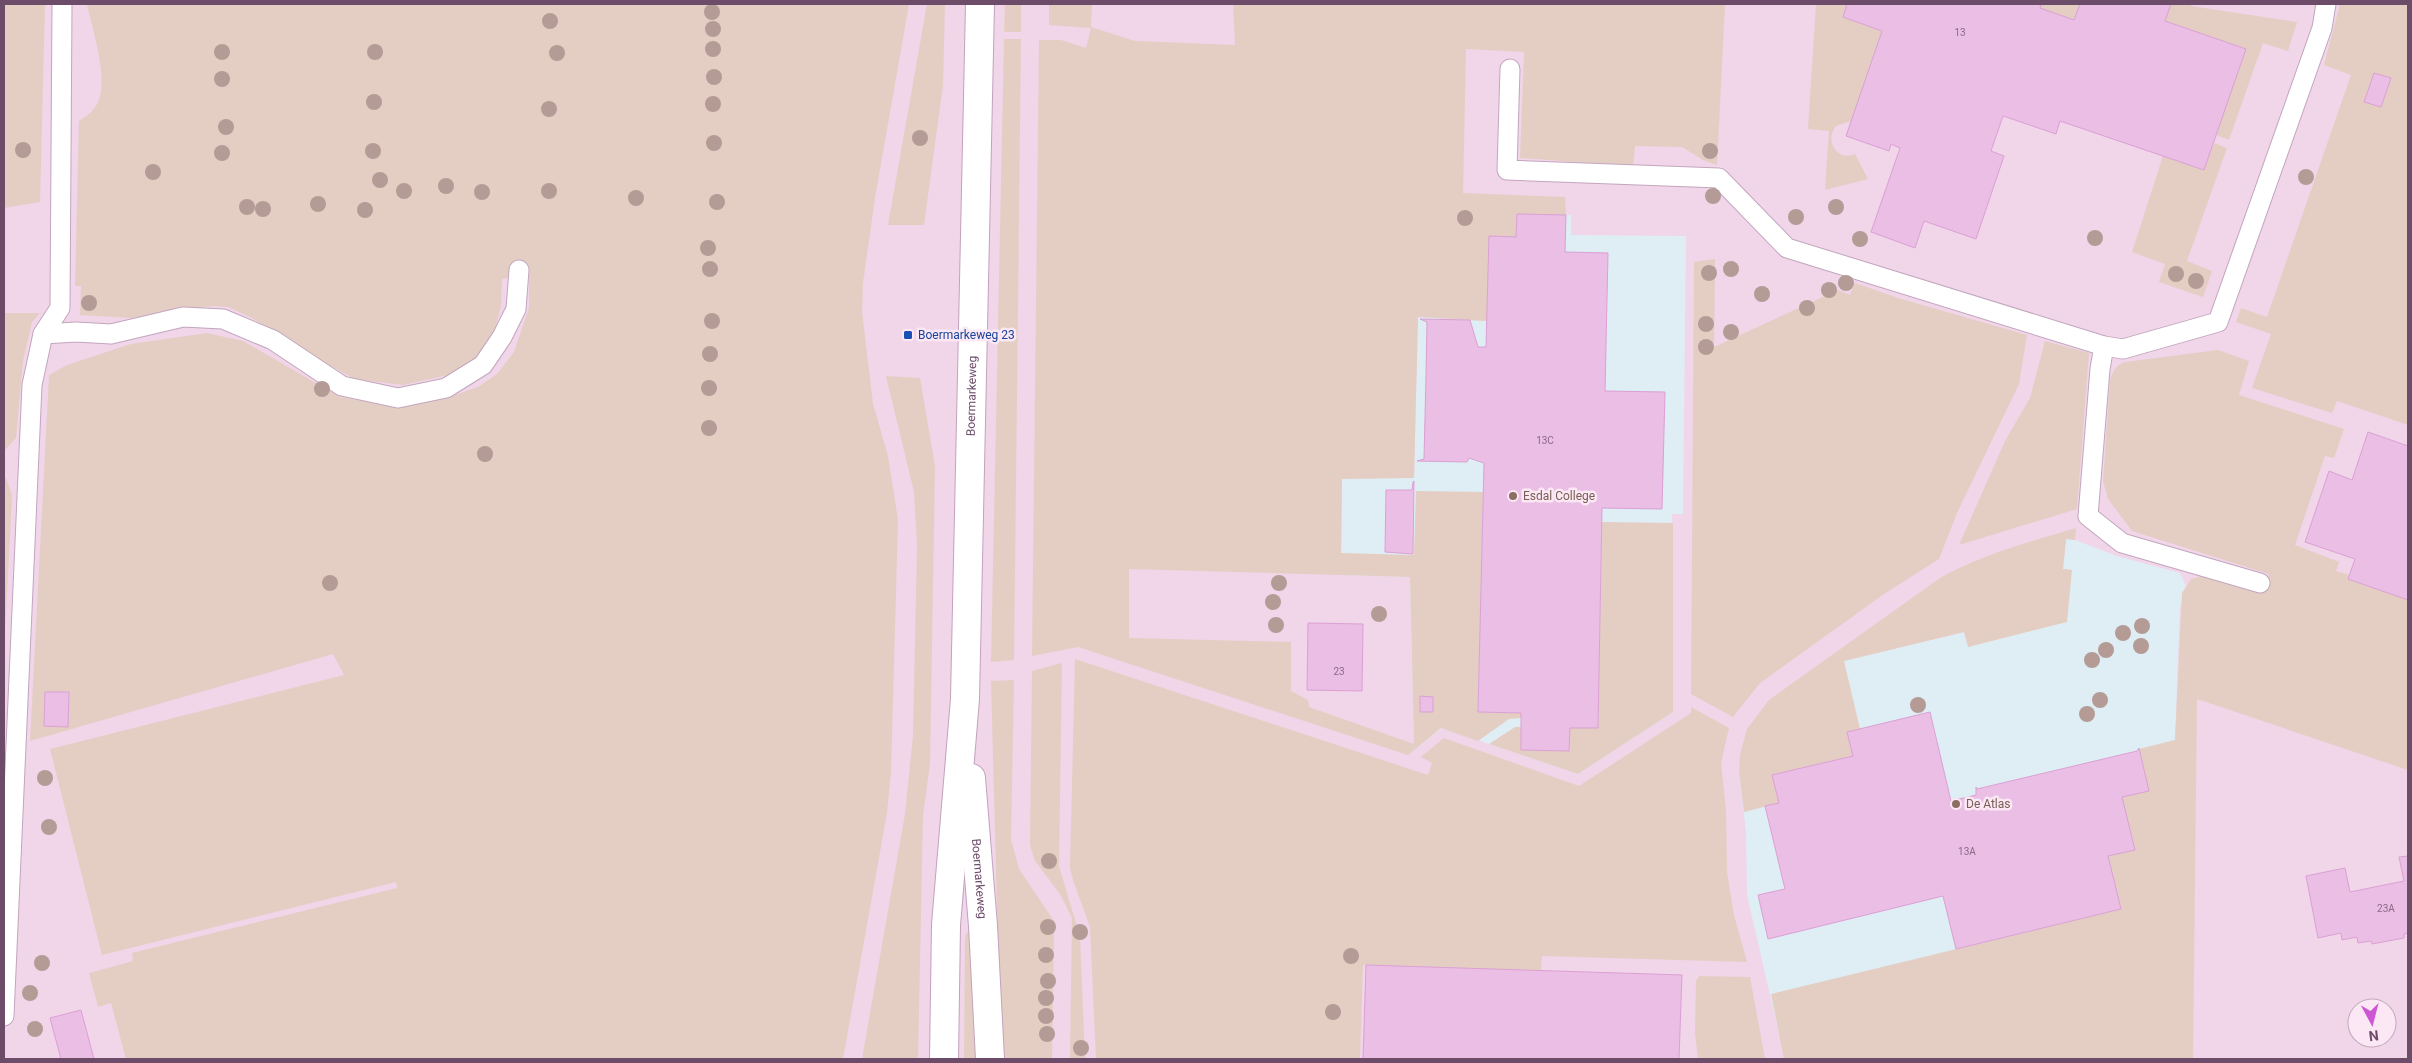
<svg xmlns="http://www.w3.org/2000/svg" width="2412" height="1063" font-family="Roboto,sans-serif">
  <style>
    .residential { fill: #f1d5e9; fill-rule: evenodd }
    .education { fill: #dfedf4 }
    .green { fill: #e4cec3; fill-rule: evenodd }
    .building { fill: #eabee5; stroke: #dba0d4 }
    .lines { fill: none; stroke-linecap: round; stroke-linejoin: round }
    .lane-casing { stroke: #c2a6be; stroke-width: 21 }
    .secondary-casing { stroke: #c3a2be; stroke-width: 30 }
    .lane { stroke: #fff; stroke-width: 19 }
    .secondary { stroke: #fff; stroke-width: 28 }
    .tree { fill: #b49b96 }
    .transit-dot { fill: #1a4fb4; stroke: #fce8f5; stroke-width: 2 }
    .education-dot { fill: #8d6e63; stroke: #fce8f5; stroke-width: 2 }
    .labels { text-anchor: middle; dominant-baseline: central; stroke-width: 5; stroke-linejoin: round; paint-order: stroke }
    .number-label { font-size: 10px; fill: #8c6889 }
    .transit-label { font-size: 12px; fill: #164399; stroke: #fce8f5; text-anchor: start }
    .street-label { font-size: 12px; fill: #6d4c6a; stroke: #fce8f5 }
    .education-label { font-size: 12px; fill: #785e54; stroke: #fce8f5; text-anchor: start }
  </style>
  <rect width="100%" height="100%" fill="#f8e2f1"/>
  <!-- residential -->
  <path class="residential" d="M4,4H2408V1059H4ZM2357,1008H2387V1038H2357Z"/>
  <!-- education -->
  <g class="education">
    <path d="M1517,214L1571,215V235L1686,236L1683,514H1672L1673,712L1578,774L1442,728L1418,747L1414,745L1410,577L1341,575L1342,479L1414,477L1418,317L1487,321L1489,236Z"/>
    <path d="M2066,539L2075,540L2117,556L2180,573L2186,586L2180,608L2175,740L2155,1022L1782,1047L1747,895L1746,833L1739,772L1843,661L1964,632L1969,647L2072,570L2063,569Z"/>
  </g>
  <!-- green -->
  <g class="green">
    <path d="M4,4H45L40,202L4,208Z"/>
    <path d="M87,4H909L875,198L863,283L862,311L873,404L888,456L898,520L891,772L887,813L843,1059H126L111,1003L98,1007L89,973L133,961L132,953L397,888L396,882L102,955L50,749L344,675L333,654L30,741L49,375L67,365L131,344L207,333L243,341L340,397L379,404L446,398L478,387L497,374L514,352L529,308V273L502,279L501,305L494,334L479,355L457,373L403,385L355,379L312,356L250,317L228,307L213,306L132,318L80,315L81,286H75L79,121C87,116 94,111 98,102C109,78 92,29 87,4Z"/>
    <path d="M927,4H945L943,85L924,225H888Z"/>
    <path d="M1005,4H1021V32H1004Z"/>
    <path d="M1049,4H1092L1091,27L1135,41L1235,45L1233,4H1725L1717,165L1703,160L1682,147L1635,146L1633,166L1520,158L1524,52L1466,49L1463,193L1565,197L1566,215L1516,237H1489L1487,321L1418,317L1414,478L1342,479L1341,553L1414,555L1416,491L1483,492L1478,712L1521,713V718L1509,719L1478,741L1441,728L1408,755L1078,647L1032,656L1039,40H1061L1086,48L1091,28L1049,25ZM1129,569L1410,577L1414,744L1309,707L1308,700L1291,691V642L1129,638Z"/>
    <path d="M1816,4H1847L1843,17L1882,31L1851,121L1836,126C1824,140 1837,162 1855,154L1868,179L1825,190L1829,131L1808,129Z"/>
    <path d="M2041,4H2080L2074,20L2040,8Z"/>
    <path d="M2171,4H2191V6L2297,22L2288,51L2263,43L2229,140L2216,135L2246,49L2165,21Z"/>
    <path d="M2340,4H2408V425L2337,401L2332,413L2252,388L2271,334L2236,322L2241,308L2267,317L2351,75L2324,65Z"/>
    <path d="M1004,39H1021L1014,660L991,662Z"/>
    <path d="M2214,143L2227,148L2187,261L2212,271L2203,297L2159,282L2165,264L2132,252L2163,156L2204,170Z"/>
    <path d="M1715,259L1714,347L1838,290L1850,295L1855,283L1898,298L2027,335L2019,384L1957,513L1939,559L1884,594L1760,683L1733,717L1691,694L1694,262Z"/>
    <path d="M4,313H40L32,322L23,361L16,438L4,451Z"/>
    <path d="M2045,341L2089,353L2077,509L1959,545L2005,441L2030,398Z"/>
    <path d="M2218,350L2249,361L2239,395L2344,429L2334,458L2325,456L2295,545L2339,562L2336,571L2349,575L2348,579L2408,600V770L2197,699L2193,1059H1784L1771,994L2121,909L2108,856L2135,850L2122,797L2139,749L2175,740L2182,593L2191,579L2206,575L2263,593L2269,574L2132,531L2108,499L2103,481L2110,380C2113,371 2116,365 2125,362Z"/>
    <path d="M886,376L920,378L935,466L930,764L923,815L918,1059H862L905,814L913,735L917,545L914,492Z"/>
    <path d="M4,478H6L12,495L4,653Z"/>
    <path d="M1602,522L1673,523V712L1578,774L1489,744L1515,727H1521L1569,751L1570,728H1598Z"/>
    <path d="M2076,528L2075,540L2066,539L2063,569L2072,570L2067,622L1968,647L1964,632L1844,661L1860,729L1847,732L1853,756L1772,775L1779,803L1744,812L1739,772L1740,754L1747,729L1769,700L1940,578C1982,554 2029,542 2076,528Z"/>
    <path d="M1075,659L1428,775L1432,763L1421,757L1444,738L1579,786L1691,713V707L1729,728L1721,763L1726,810L1727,872L1734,915L1747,962L1542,956L1541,971L1363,965L1360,1059H1096L1090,927L1073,880L1070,868Z"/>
    <path d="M1062,663L1059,866L1080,937L1085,1059H1070L1072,918L1060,894L1035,861L1030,845L1032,671Z"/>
    <path d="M1014,680L1011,839L1019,869L1054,921L1052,1059H1001L991,681Z"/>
    <path d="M968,931H973L980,1059H964L965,936Z"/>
    <path d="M1699,976L1750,977L1765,1059H1698L1695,1033L1696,981Z"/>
  </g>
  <!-- building -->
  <g class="building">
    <path d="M1847,4H2041L2040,8L2074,20L2080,4H2171L2165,21L2246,49L2204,170L2060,121L2056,134L2003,116L1991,151L2004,156L1976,239L1924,221L1915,248L1871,232L1900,148L1891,144L1889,151L1846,136L1882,31L1843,17Z"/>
    <path d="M2374,73L2391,78L2381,107L2364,102Z"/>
    <path d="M1517,214L1566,215L1565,252L1608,253L1605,391L1665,392L1662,509L1602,508L1598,728H1570L1569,751L1521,750V713L1478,712L1484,463L1469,458L1467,462L1417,461L1424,459L1426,376L1427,322L1420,319L1470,320L1478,347H1486L1489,236L1516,237Z"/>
    <path d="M2368,432L2408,446V600L2348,579L2355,559L2305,542L2329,471L2352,480Z"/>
    <path d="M1414,481L1413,554L1385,552L1386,490H1412L1413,482Z"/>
    <path d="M1308,623L1363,624L1362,691L1307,690Z"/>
    <path d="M45,692H69L68,727L44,726Z"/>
    <path d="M1420,696L1433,697V712H1420Z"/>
    <path d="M1930,712L1951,801L1976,795V787L1977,789L2137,751L2139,748L2149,791L2122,797L2135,850L2108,856L2121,909L1956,949L1943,896L1768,939L1758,895L1785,889L1765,806L1779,803L1772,775L1853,756L1847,732Z"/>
    <path d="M2408,856V933L2404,934V938L2372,944L2371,941L2358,943L2357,937L2342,940L2341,933L2318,938L2306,876L2345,868L2350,892L2404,881L2399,857Z"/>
    <path d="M1366,965L1682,975L1679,1059H1363Z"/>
    <path d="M81,1010L94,1059H61L50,1018Z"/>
  </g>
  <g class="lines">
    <!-- lane casing -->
    <g class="lane-casing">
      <g id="lane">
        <path d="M1510,69L1507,170L1719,178L1787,248L2104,346L2123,349L2218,322L2322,28L2326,4"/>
        <path d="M43,334L76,332L111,334L183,317L223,319L273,340L342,386L398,398L446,388L483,365L502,337L516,309L519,270"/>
        <path d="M2104,346L2100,369L2088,516L2122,543L2260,583"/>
        <path d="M4,1016L32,385L43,334L60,308L62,4"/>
      </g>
    </g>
    <!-- secondary casing -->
    <g class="secondary-casing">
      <g id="secondary">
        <path id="s1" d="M971,778L983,926L990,1059"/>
        <path id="s2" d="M944,1059L946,925L965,699L980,4"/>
      </g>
    </g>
    <!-- lane -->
    <use href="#lane" class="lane"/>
    <!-- secondary -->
    <use href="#secondary" class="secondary"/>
  </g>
  <!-- trees -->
  <g class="tree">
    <circle cx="712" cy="12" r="8"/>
    <circle cx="550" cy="21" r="8"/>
    <circle cx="713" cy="29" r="8"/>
    <circle cx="713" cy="49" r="8"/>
    <circle cx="222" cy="52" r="8"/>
    <circle cx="375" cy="52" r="8"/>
    <circle cx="557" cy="53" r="8"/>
    <circle cx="714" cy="77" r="8"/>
    <circle cx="222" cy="79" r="8"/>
    <circle cx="374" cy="102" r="8"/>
    <circle cx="713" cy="104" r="8"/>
    <circle cx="549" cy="109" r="8"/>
    <circle cx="226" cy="127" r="8"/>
    <circle cx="920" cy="138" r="8"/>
    <circle cx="714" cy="143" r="8"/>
    <circle cx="23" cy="150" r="8"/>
    <circle cx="373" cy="151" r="8"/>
    <circle cx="1710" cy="151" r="8"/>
    <circle cx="222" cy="153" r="8"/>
    <circle cx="153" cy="172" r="8"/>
    <circle cx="2306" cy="177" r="8"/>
    <circle cx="380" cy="180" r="8"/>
    <circle cx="446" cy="186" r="8"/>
    <circle cx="404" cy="191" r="8"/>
    <circle cx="549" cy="191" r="8"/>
    <circle cx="482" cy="192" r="8"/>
    <circle cx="1713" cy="196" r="8"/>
    <circle cx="636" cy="198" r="8"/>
    <circle cx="717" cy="202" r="8"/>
    <circle cx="318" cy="204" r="8"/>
    <circle cx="247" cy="207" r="8"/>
    <circle cx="1836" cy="207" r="8"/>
    <circle cx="263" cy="209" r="8"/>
    <circle cx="365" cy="210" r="8"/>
    <circle cx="1796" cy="217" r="8"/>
    <circle cx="1465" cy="218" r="8"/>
    <circle cx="2095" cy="238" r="8"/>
    <circle cx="1860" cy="239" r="8"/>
    <circle cx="708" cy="248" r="8"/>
    <circle cx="710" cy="269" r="8"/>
    <circle cx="1731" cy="269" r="8"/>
    <circle cx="1709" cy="273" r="8"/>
    <circle cx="2176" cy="274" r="8"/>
    <circle cx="2196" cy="281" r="8"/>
    <circle cx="1846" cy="283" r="8"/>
    <circle cx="1829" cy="290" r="8"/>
    <circle cx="1762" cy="294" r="8"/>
    <circle cx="89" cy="303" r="8"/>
    <circle cx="1807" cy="308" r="8"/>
    <circle cx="712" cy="321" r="8"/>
    <circle cx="1706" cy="324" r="8"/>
    <circle cx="1731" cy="332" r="8"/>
    <circle cx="1706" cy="347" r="8"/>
    <circle cx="710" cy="354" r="8"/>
    <circle cx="709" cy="388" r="8"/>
    <circle cx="322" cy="389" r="8"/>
    <circle cx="709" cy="428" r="8"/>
    <circle cx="485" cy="454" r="8"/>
    <circle cx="330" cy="583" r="8"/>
    <circle cx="1279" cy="583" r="8"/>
    <circle cx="1273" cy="602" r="8"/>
    <circle cx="1379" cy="614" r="8"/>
    <circle cx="1276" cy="625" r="8"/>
    <circle cx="2142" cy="626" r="8"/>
    <circle cx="2123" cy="633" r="8"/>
    <circle cx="2141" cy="646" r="8"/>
    <circle cx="2106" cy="650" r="8"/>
    <circle cx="2092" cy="660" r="8"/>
    <circle cx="2100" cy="700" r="8"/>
    <circle cx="1918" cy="705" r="8"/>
    <circle cx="2087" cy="714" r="8"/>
    <circle cx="45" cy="778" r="8"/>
    <circle cx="49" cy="827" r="8"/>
    <circle cx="1049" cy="861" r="8"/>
    <circle cx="1048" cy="927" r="8"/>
    <circle cx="1080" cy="932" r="8"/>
    <circle cx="1046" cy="955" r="8"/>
    <circle cx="1351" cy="956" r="8"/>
    <circle cx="42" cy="963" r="8"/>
    <circle cx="1048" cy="981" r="8"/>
    <circle cx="30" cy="993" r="8"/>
    <circle cx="1046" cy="998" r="8"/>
    <circle cx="1333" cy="1012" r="8"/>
    <circle cx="1046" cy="1016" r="8"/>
    <circle cx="35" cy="1029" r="8"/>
    <circle cx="1047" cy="1034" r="8"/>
    <circle cx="1081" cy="1048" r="8"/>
  </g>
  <!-- markers -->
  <rect class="transit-dot" x="903" y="330" width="10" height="10" rx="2.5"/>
  <g class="education-dot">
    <circle cx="1513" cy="496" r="5"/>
    <circle cx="1956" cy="804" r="5"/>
  </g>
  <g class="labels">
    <!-- number labels -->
    <g class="number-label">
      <text x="1960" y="32">13</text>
      <text x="1545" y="440">13C</text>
      <text x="1339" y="671">23</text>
      <text x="1967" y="851">13A</text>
      <text x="2386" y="908">23A</text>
    </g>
    <!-- transit labels -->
    <g class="transit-label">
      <text x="918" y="335">Boermarkeweg 23</text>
    </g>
    <!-- street labels -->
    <g class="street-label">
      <text stroke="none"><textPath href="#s2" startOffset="664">Boermarkeweg</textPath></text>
      <text stroke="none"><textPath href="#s1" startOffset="101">Boermarkeweg</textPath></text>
    </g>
    <!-- education labels -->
    <g class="education-label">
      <text x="1523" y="496">Esdal College</text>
      <text x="1966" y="804">De Atlas</text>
    </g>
  </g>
  <!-- border -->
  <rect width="2412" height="1063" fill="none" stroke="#6d4c6a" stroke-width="10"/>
  <!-- north arrow -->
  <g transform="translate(2372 1023) rotate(173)"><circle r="24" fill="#fce8f5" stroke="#c3aabd"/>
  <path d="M0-4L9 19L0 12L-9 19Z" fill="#cd56d3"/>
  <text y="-8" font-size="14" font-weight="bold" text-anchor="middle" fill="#6d4c6a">N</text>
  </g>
</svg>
